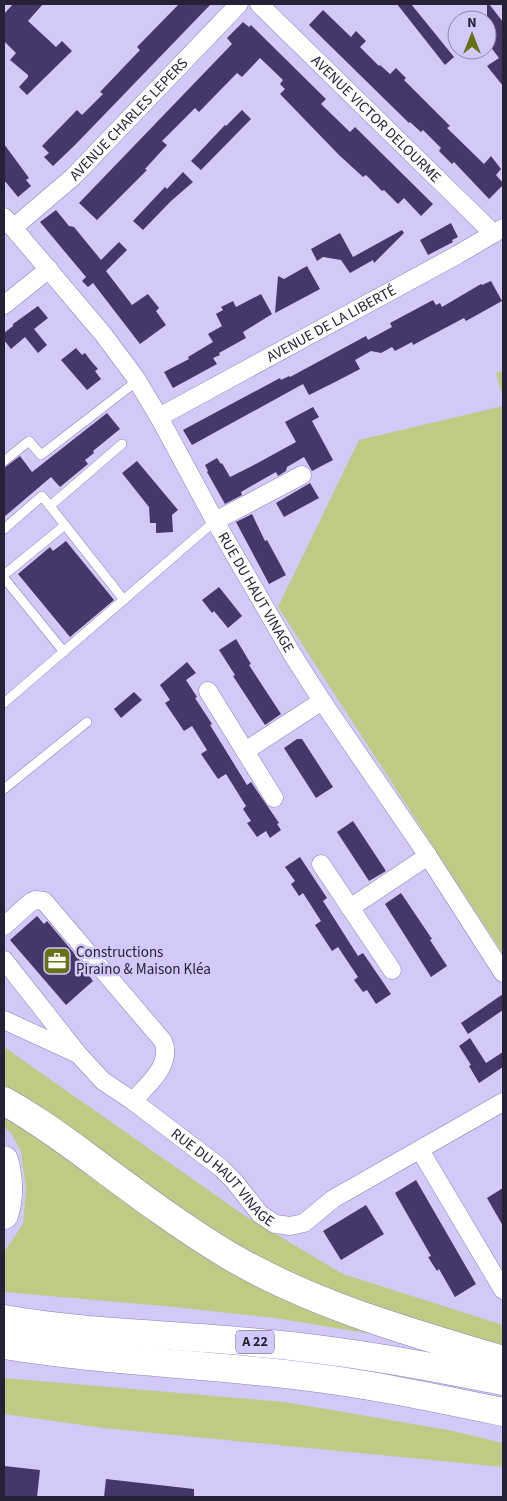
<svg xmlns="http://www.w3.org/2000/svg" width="507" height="1501" font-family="'Source Sans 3',sans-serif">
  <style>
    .green { fill: #c0ca85 }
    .building { fill: #453769 }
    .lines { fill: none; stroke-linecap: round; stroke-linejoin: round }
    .lane-casing { stroke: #8c7eb6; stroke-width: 10 }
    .street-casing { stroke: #8c7eb6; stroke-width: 19 }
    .highway-casing { stroke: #8c7eb6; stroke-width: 29 }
    .lane { stroke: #fff; stroke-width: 9 }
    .street { stroke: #fff; stroke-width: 18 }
    .highway { stroke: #fff; stroke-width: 28 }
    .labels { text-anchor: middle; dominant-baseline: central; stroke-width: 5; stroke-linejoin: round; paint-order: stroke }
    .shield { fill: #d3c9f9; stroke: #5b5371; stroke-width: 1 }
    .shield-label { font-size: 14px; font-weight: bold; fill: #272137 }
    .street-label { font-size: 15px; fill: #272137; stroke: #d3c9f9 }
    .poi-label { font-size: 15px; fill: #272137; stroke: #d3c9f9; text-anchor: start }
  </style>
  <rect width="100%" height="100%" fill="#d3c9f9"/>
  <!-- green -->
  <g class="green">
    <path d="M503,371V398L496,373Z"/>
    <path d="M503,406V954L278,607L359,440Z"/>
    <path d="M4,1047L244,1215L343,1274L503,1325V1345L392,1314L312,1285L242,1248L149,1188L79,1136L4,1086Z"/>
    <path d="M4,1113L390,1337L275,1318L174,1307L4,1292V1252L23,1224L26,1190L21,1152L11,1133L4,1126Z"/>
    <path d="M4,1378L285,1402L448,1430L503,1443V1467L103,1428L4,1414Z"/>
  </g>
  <!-- building -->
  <g class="building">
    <path d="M13,4H43L28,21L56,47L62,41L72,51L27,95L19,87L28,77V75L10,60L16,53L4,41V14Z"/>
    <path d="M179,4H211L75,145L53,166L44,157L49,153L42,146L77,110L82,115L103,94L100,92L140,50L137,47Z"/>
    <path d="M397,4H411L454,57L445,65Z"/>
    <path d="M487,4H489L503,22V86L487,66L499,58L487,42L493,37L487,28Z"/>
    <path d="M323,10L351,37L356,31L366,41L360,47L379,66L380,65L390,74L396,68L406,78L404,80L450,126L447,128L484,164L491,156L501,169L496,175L503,183V185L489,199L454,162L452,164L439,151L441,148L423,130L421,132L410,122L409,123L309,25Z"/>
    <path d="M243,22L249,27L251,25L326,99L321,104L350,132L355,127L433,204L421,216L404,198L398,204L384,190L382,191L366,175L363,177L339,155L280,94L285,89L280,84L283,80L260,58L242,77L237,73L199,112L195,108L162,141L167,145L145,169L147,170L97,220L79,203L232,44L227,38Z"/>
    <path d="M242,110L251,119L201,170L191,161L225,125L226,126Z"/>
    <path d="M4,144L29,178L26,180L31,186L18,197L4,180Z"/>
    <path d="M183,172L193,182L171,201L143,230L133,221L165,187L167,189Z"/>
    <path d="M56,210L69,226L74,227L101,260L119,242L127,250L106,271L132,305L148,294L159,308L156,311L166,325L140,344L93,283L88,287L82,281L86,277L40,222Z"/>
    <path d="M451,223L458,237L452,240L453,242L428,255L420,240Z"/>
    <path d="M402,230L404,233L374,263L373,260L350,273L341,260L323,257L317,261L311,249L340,233L353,257Z"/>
    <path d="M307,266L320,289L275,313L278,276L284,279Z"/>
    <path d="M491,281L502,301L466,321L464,318L413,345L412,342L395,351L392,347L381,353L371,351L355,360L360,369L337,381L309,395L303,384L192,445L183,430L280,378L281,380L289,376L290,377L366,336L368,340L392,327L390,323L433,300L436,305L440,303L442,307L481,284L482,285Z"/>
    <path d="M261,294L272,314L243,332L246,338L219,353L220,355L213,358L217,364L173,388L164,372L189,359L188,357L213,342L208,334L222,326L216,314L223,310L221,307L233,301L236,307Z"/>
    <path d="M38,306L48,318L34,329L47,345L38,353L25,337L11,349L4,340V333L13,326V324Z"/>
    <path d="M76,348L82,355L85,353L91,361L98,369L95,371L101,379L87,390L61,360Z"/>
    <path d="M313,407L319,417L312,421L333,460L312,471L304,457L287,467L286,471L278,476L276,472L260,481L241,492L242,495L225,504L207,472L208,471L205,465L217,458L221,464L222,463L230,477L252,466L296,442L285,422Z"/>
    <path d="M107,413L120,429L93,451L94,453L85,460L88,464L60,487L51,477L4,517V468L20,456L32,472Z"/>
    <path d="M137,461L178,510L172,515L173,532L156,533V523H150L149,507L122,473Z"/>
    <path d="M310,483L319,498L284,517L276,503Z"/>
    <path d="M252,514L265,541L267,540L286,575L269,584L236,522Z"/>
    <path d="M66,541L114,600L70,637L18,574L50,547L53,551Z"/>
    <path d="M219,587L242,616L228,628L214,611L212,613L202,600Z"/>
    <path d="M236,639L251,664L249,665L281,714L265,725L233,676L235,675L219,650Z"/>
    <path d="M187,662L196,673L186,680L197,697L195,698L212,724L210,725L247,785L251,782L279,823L277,824L281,830L270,838L266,831L257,837L247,823L251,821L243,809L246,806L226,774L218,779L201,754L207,750L192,726L184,731L165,703L170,700L160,685Z"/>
    <path d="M134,692L142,700L121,718L114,709Z"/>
    <path d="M297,739H302L333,787L316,798L284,748Z"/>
    <path d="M353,821L386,871L369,881L337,832Z"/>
    <path d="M300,857L327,898L323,901L358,956L363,953L391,994L376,1004L367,990L363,992L354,980L358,977L338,947L332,951L315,925L321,921L303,893L299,896L291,884L295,881L285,867Z"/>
    <path d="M401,893L432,939L430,940L447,966L431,977L385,904Z"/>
    <path d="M37,916L44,924L47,921L89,971L87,973L93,981L66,1005L10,940Z"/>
    <path d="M503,994V1010L468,1034L461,1023Z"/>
    <path d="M470,1038L486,1063L503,1052V1067L479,1083L469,1066L471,1065L459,1046Z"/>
    <path d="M416,1180L476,1284L455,1297L439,1269L437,1271L428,1257L431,1256L395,1193Z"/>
    <path d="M503,1188V1226L487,1198Z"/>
    <path d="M366,1205L384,1234L341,1260L323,1231Z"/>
    <path d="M4,1466L40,1470L37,1497H4Z"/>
    <path d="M106,1479L194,1489V1497H104Z"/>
  </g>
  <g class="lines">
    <!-- lane casing -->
    <g class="lane-casing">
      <g id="lane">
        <path d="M4,461L29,441L41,455L137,381"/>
        <path d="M50,506L122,444"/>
        <path d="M4,529L42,496L124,600"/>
        <path d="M4,575L65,525"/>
        <path d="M4,578L64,652"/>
        <path d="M4,703L215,521"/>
        <path d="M4,789L87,722"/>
      </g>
    </g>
    <!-- street casing -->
    <g class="street-casing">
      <g id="street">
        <path id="s1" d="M259,4L494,234"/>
        <path id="s2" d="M4,217L103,334L135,377L159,417L215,521L292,654L322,701L428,856L503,973"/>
        <path id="s3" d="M13,228L73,177L239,4"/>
        <path d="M4,305L49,269"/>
        <path id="s4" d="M159,417L457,255L503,228"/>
        <path d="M215,521L302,475"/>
        <path d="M208,691L274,798"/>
        <path d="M245,751L322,701"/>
        <path d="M321,864L392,970"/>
        <path d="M350,908L428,856"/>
        <path d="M4,926L31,902L35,900L44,901L163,1041C173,1065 147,1085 133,1101"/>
        <path id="s5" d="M4,960L78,1054L103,1081L133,1101L221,1168L234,1181L260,1214L275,1224L290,1226L304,1223L333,1199L503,1102"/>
        <path d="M4,1020L76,1053"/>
        <path d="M420,1150L503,1290"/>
      </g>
    </g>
    <!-- highway casing -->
    <g class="highway-casing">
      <g id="highway">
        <path d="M4,1101C33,1117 59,1136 85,1155C132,1190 178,1225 228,1255C313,1305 409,1332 503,1360"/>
        <path d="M4,1160C9,1177 10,1198 4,1215"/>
        <path d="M4,1319C89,1334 175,1334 260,1343C342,1350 423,1365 503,1381"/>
        <path d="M4,1345C102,1361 203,1364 302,1376C370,1384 436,1398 503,1412"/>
      </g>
    </g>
    <!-- lane -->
    <use href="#lane" class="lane"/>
    <!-- street -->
    <use href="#street" class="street"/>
    <!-- highway -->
    <use href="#highway" class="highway"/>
  </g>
  <!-- icons -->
  <defs>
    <g id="office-square" transform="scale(1.4375)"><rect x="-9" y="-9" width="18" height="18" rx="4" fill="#687018" stroke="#d3c9f9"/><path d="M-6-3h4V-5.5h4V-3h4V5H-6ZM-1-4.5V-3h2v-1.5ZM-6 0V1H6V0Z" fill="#fff"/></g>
  </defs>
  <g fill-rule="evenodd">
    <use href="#office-square" x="57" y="961"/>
  </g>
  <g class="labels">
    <!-- shield labels -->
    <rect class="shield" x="236" y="1330.5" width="38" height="23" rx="4"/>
    <g class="shield-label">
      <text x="255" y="1342">A 22</text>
    </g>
    <!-- street labels -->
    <g class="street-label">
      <text stroke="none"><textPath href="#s3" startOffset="159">AVENUE CHARLES LEPERS</textPath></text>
      <text stroke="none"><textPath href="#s1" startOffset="164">AVENUE VICTOR DELOURME</textPath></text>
      <text stroke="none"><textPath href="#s4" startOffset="196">AVENUE DE LA LIBERTÉ</textPath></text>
      <text stroke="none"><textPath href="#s2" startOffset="454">RUE DU HAUT VINAGE</textPath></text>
      <text stroke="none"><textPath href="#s5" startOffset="311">RUE DU HAUT VINAGE</textPath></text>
    </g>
    <!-- poi labels -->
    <g class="poi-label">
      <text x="76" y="952">Constructions<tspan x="76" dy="17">Piraino &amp; Maison Kléa</tspan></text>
    </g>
  </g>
  <!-- border -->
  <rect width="507" height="1501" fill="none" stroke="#272137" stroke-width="10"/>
  <!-- north arrow -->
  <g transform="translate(472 35)"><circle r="24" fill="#d3c9f9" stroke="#8e86ab"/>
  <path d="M0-4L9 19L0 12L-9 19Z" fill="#687018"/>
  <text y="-8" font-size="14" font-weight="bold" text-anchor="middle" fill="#272137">N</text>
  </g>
</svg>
